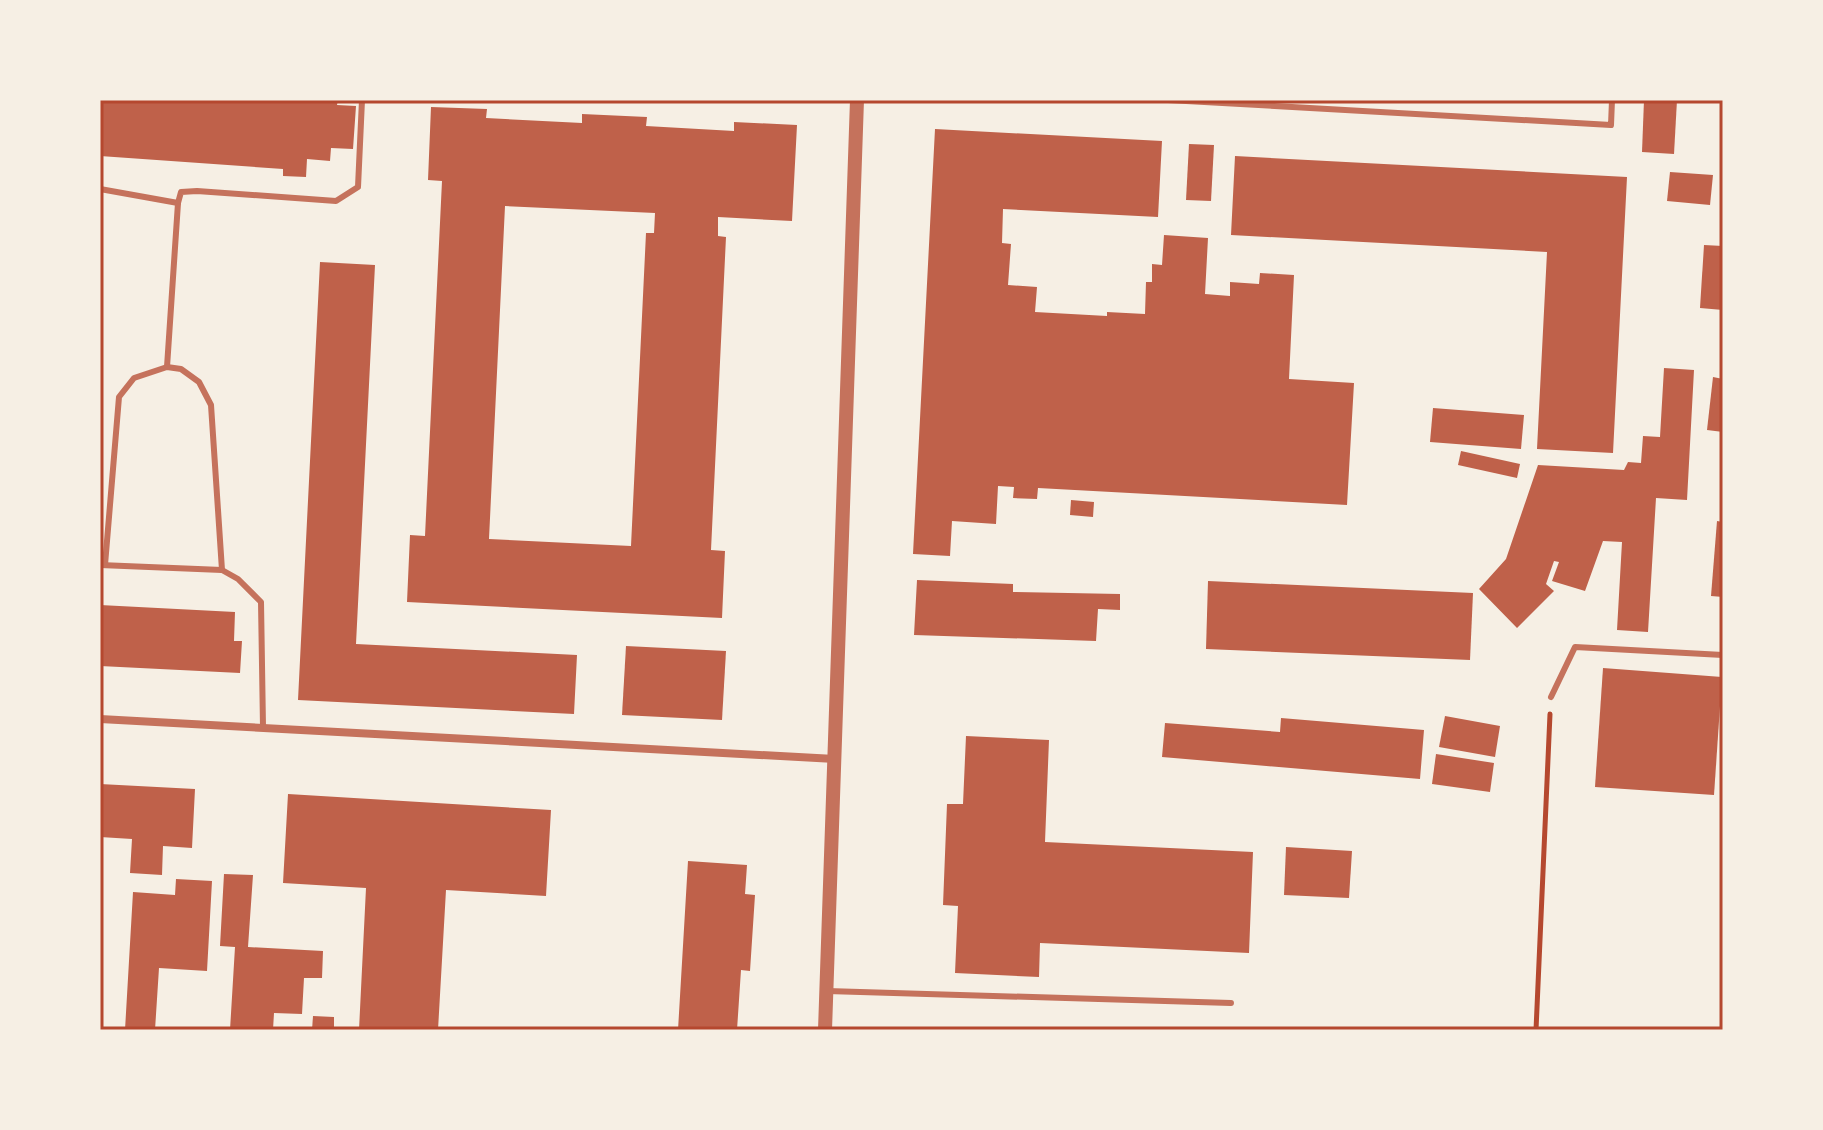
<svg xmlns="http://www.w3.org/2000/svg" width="1823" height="1130" font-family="Rubik,sans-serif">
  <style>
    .building { fill: #bf614a; fill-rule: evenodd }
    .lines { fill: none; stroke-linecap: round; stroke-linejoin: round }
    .path { stroke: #b5482f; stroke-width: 5 }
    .service { stroke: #c5725c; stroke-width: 6 }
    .minor { stroke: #c5725c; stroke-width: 8 }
    .tertiary { stroke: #c5725c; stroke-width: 14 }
    .neatline { fill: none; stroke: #b5482f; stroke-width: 3 }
  </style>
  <rect width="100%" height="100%" fill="#f6efe4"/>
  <!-- building -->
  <g class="building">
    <path d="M100,100H338L337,105L356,106L353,149L331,148L330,161L307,159L306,177L283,176V169L100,156Z"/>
    <path d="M1644,100H1677L1674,154L1642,152Z"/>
    <path d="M431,107L487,109L486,118L582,123V114L647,117L646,126L734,131V122L797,125L792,221L718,217V236L726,237L711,550L725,551L722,618L407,602L410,535L425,536L442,181L428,180ZM505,206L655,213L654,233H646L631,546L489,539Z"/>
    <path d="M935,129L1162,141L1158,217L1003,209L1002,243L1011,244L1008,285L1037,287L1035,312L1107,316V312L1145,314L1146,282H1152V264L1162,265L1164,235L1208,238L1205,294L1230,296V282L1259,284L1260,273L1294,275L1289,379L1354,383L1347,505L1038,488L1037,499L1013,498L1014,487L998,486L996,524L952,521L950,556L913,554Z"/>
    <path d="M1189,144L1214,145L1211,201L1186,200Z"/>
    <path d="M1235,156L1627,177L1613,453L1537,449L1547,252L1231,235Z"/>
    <path d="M1670,172L1713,175L1710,205L1667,201Z"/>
    <path d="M1704,245L1723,246V310L1700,308Z"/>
    <path d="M320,262L375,265L356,644L577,655L574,714L298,700Z"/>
    <path d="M1664,368L1694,370L1687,500L1656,498L1648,632L1617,630L1622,542L1603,541L1585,591L1552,581L1559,562L1554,561L1546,584L1554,591L1517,628L1479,589L1506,559L1538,465L1624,470L1628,462L1641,463L1643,436L1660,437Z"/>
    <path d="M1713,377L1723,379V432L1707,430Z"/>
    <path d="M1433,408L1524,415L1521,449L1430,442Z"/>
    <path d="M1461,451L1520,464L1517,478L1458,465Z"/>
    <path d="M1071,500L1094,502L1093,517L1070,515Z"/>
    <path d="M1717,521L1723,522V597L1711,596Z"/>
    <path d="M917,580L1013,584V592L1120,594V610L1098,609L1096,641L914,635Z"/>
    <path d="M1208,581L1473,593L1470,660L1206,649Z"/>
    <path d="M100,605L235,612L234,641H242L240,673L100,666Z"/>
    <path d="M626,646L726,651L722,720L622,715Z"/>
    <path d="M1603,668L1722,677L1714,795L1595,787Z"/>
    <path d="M1445,716L1500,726L1495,757L1439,747Z"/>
    <path d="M1281,718L1424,730L1420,779L1162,757L1165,723L1280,732Z"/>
    <path d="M966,736L1049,740L1045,842L1253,852L1249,953L1040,943L1039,977L955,973L958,906L943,905L947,804H963Z"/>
    <path d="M1436,754L1494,763L1490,792L1432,784Z"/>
    <path d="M100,784L195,789L192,848L163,846L162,875L130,873L132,839L100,837Z"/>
    <path d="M288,794L551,810L546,896L446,890L438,1030H359L366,888L283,883Z"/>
    <path d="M1286,847L1352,851L1349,898L1284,895Z"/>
    <path d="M688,861L747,865L745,894L755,895L750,971L741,970L737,1030H678Z"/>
    <path d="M224,874L253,875L248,947L323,951L322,978H304L302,1014L274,1013L273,1030H230L235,947L220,946Z"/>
    <path d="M176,879L212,881L207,971L159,968L155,1030H125L133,892L175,895Z"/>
    <path d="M313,1016L334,1017V1030H312Z"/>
  </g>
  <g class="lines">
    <!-- path -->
    <path class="path" d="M1536,1030L1550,714"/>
    <!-- service -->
    <g class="service">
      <path d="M1168,100L1611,125L1612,100"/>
      <path d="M100,189L178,203"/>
      <path d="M167,367L178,203L181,192L197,191L336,201L358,187L362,100"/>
      <path d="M100,565L222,570L238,579L261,602L263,727"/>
      <path d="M105,565L119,397L134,378L167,367L181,369L199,382L211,405L222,570"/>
      <path d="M1551,697L1575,647L1723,655"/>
      <path d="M827,991L1231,1003"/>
    </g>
    <!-- minor -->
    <path class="minor" d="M100,719L835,759"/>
    <!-- tertiary -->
    <path class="tertiary" d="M825,1030L857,100"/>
  </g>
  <!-- border -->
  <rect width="1823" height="1130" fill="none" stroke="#f6efe4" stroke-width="204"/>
  <rect x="102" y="102" width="1619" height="926" class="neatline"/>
</svg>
